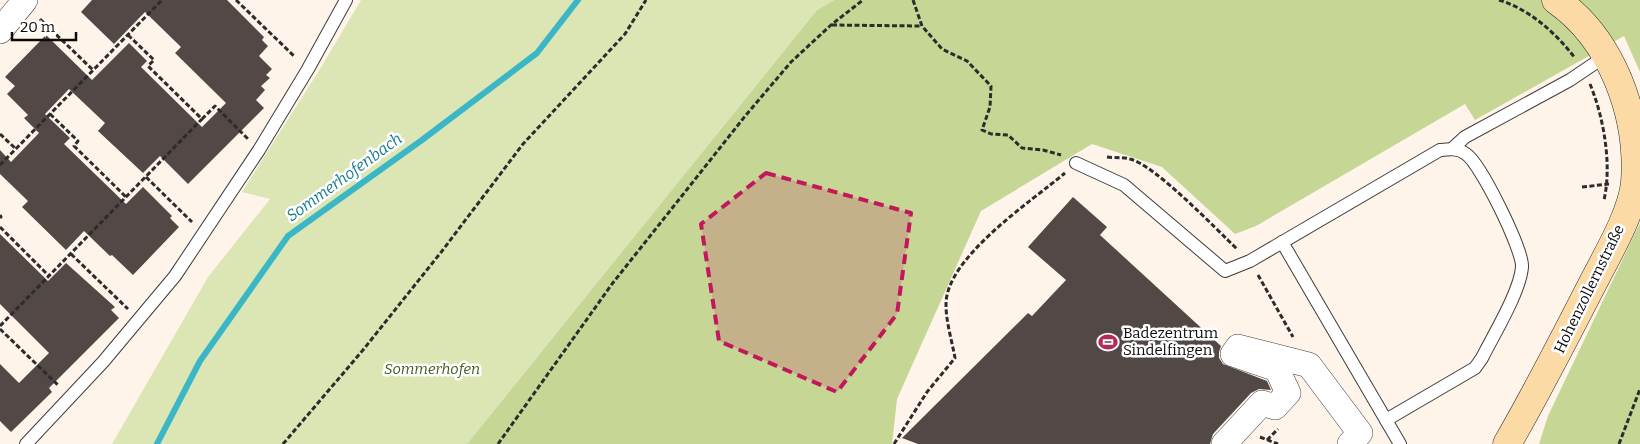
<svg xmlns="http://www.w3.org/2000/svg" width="1640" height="444" font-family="Bitter,serif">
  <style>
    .green { fill: #dce6b5 }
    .forest { fill: #c5d695 }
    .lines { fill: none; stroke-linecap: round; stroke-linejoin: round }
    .stream { stroke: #3ab6c7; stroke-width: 6 }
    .building { fill: #524947 }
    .lane-casing { stroke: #3d3d3d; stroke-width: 14 }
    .street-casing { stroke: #3d3d3d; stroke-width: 26 }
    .secondary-casing { stroke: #2c2c2c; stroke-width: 29 }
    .path { stroke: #2c2c2c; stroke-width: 3; stroke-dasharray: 5 2.5; stroke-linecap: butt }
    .lane { stroke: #fff; stroke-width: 12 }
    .street { stroke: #fff; stroke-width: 25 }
    .secondary { stroke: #fcdaa6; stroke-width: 28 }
    .marked { fill: #c2185b; fill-opacity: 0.2; stroke: #c2185b; stroke-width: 4; stroke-dasharray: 10 6; stroke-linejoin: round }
    .labels { text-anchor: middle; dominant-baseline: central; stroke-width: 5; stroke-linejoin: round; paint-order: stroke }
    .street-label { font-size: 15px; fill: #0a0a0a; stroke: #fff }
    .poi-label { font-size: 15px; fill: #0a0a0a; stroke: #fff; text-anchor: start }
    .park-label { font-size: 15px; font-style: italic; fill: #3e5e1e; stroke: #fff }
    .water-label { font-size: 16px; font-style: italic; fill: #1a7c8f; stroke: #fff }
  </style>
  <rect width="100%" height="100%" fill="#fef4e9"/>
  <!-- green -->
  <path class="green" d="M361,0H834L817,10L467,444H112L208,277L270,199L242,192L320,69Z"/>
  <!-- forest -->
  <g class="forest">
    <path d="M834,0H1640V72L1624,36L1475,120L1465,104L1256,226L1235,234L1162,167L1092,144L981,211L897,399L892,444H467L817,10Z"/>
    <path d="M1640,223V444H1539L1548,416Z"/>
  </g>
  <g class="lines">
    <!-- stream -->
    <path class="stream" d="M157,444L200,361L288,236L422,140L537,53L578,0"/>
  </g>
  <!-- building -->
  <g class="building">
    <path d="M92,0H227L264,37L262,40L268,46L259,56L272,69L266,75L270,78L261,86L265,90L256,100L264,108L188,184L160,156L143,173L98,131L105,123L69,89L45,114L70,138L64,144L126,204L143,187L172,216L170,218L179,227L133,275L112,255L110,256L84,231L66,250L22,207L28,201L0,174V150L11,162L39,133L24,118L28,115L7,94L15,86L5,77L46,35L92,80L129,43L147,61L141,67L202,127L226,103L175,53L181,47L145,12L114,44L81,12Z"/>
    <path d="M1073,197L1107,227L1100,235L1221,346L1219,352V358L1223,364L1267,381L1271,390L1259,389L1251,393L1213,434L1210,444H918L902,438L1028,313L1032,316L1066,280L1028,247Z"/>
    <path d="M0,234L48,281L66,263L115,307L111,310L119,318L49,388L52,392L11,432L0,421V364L19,383L49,353L0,304Z"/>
  </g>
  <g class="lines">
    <!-- lane casing -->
    <g class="lane-casing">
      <g id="lane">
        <path d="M1453,148L1465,137L1570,80L1607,55"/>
        <path d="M1076,163L1124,185L1225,271L1250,261L1440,150C1450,149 1458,148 1466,154C1481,164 1523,250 1522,267C1520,292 1494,334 1482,358L1475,368L1386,420"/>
        <path d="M1282,242L1400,444"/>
        <path d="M26,444L103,362L175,276L259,150L308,69L346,0"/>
      </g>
    </g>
    <!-- street casing -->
    <g class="street-casing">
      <g id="street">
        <path d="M0,31L25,0"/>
        <path d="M1224,444L1262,403L1275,407L1288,393L1277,369L1233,354L1238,347L1309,365L1360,433L1350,444"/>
      </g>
    </g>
    <!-- secondary casing -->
    <g class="secondary-casing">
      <path id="secondary" d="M1507,444C1539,389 1567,333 1596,277C1610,250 1632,212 1635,183C1640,115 1612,39 1556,0"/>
    </g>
    <!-- path -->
    <g class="path">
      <path d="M236,0L295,57"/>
      <path d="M913,0L922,26L942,49L967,61L991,86L990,107L982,130L991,134L1008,135L1022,148L1043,150L1061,155"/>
      <path d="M1499,0C1529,9 1556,33 1575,58"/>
      <path d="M40,19L93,70"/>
      <path d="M832,25L922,26"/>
      <path d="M128,35L154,60L148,66L202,119L215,106L248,139"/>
      <path d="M1590,84C1604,118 1612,165 1604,200"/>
      <path d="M50,114L78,141L74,146L126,197"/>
      <path d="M0,134L16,149"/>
      <path d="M1107,157C1115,158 1123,157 1130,159C1155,165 1216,229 1237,249"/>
      <path d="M0,165L162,0"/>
      <path d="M146,177L192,222"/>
      <path d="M1582,187L1609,184"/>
      <path d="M0,215L1,217L0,218"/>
      <path d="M0,227L49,276"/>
      <path d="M71,254L128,309"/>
      <path d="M1258,275L1293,337"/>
      <path d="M0,326L202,119"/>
      <path d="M0,329L59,386"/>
      <path d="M1260,437L1278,444"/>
      <path d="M1267,440L1278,429"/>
      <path d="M283,444L363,350L442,251L523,144L625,34L646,0"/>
      <path d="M498,444L612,284L746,115L791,62L831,25L863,0"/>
      <path d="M894,444L927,392L955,358C952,341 946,322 946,305C945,258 1032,201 1065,173"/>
      <path d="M1619,444L1640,389"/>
    </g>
    <!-- lane -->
    <use href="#lane" class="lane"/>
    <!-- street -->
    <use href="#street" class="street"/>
    <!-- secondary -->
    <use href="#secondary" class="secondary"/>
  </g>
  <!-- marked area -->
  <path class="marked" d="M766,173L911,213L897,314L837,392L719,341L701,224Z"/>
  <!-- icons -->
  <defs>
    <g id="stadium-bare" transform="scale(1.5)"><path d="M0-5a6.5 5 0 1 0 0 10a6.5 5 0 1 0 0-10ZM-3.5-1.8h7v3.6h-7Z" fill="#b42957" stroke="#fff" stroke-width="2.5" paint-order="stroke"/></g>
  </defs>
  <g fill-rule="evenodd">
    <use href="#stadium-bare" x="1108" y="342"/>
  </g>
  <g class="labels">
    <!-- street labels -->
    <g class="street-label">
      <text transform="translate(1589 289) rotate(-64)">Hohenzollernstraße</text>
    </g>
    <!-- poi labels -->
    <g class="poi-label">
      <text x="1123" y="333">Badezentrum<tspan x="1123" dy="17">Sindelfingen</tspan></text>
    </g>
    <!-- park labels -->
    <g class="park-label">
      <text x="432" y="369">Sommerhofen</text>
    </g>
    <!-- water labels -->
    <g class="water-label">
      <text transform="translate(344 177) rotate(-36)">Sommerhofenbach</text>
    </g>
  </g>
  <!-- scale -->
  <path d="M12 32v8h64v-8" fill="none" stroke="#0a0a0a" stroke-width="2.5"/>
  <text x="20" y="32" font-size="15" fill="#0a0a0a" stroke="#ffffff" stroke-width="4" paint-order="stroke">20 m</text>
</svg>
